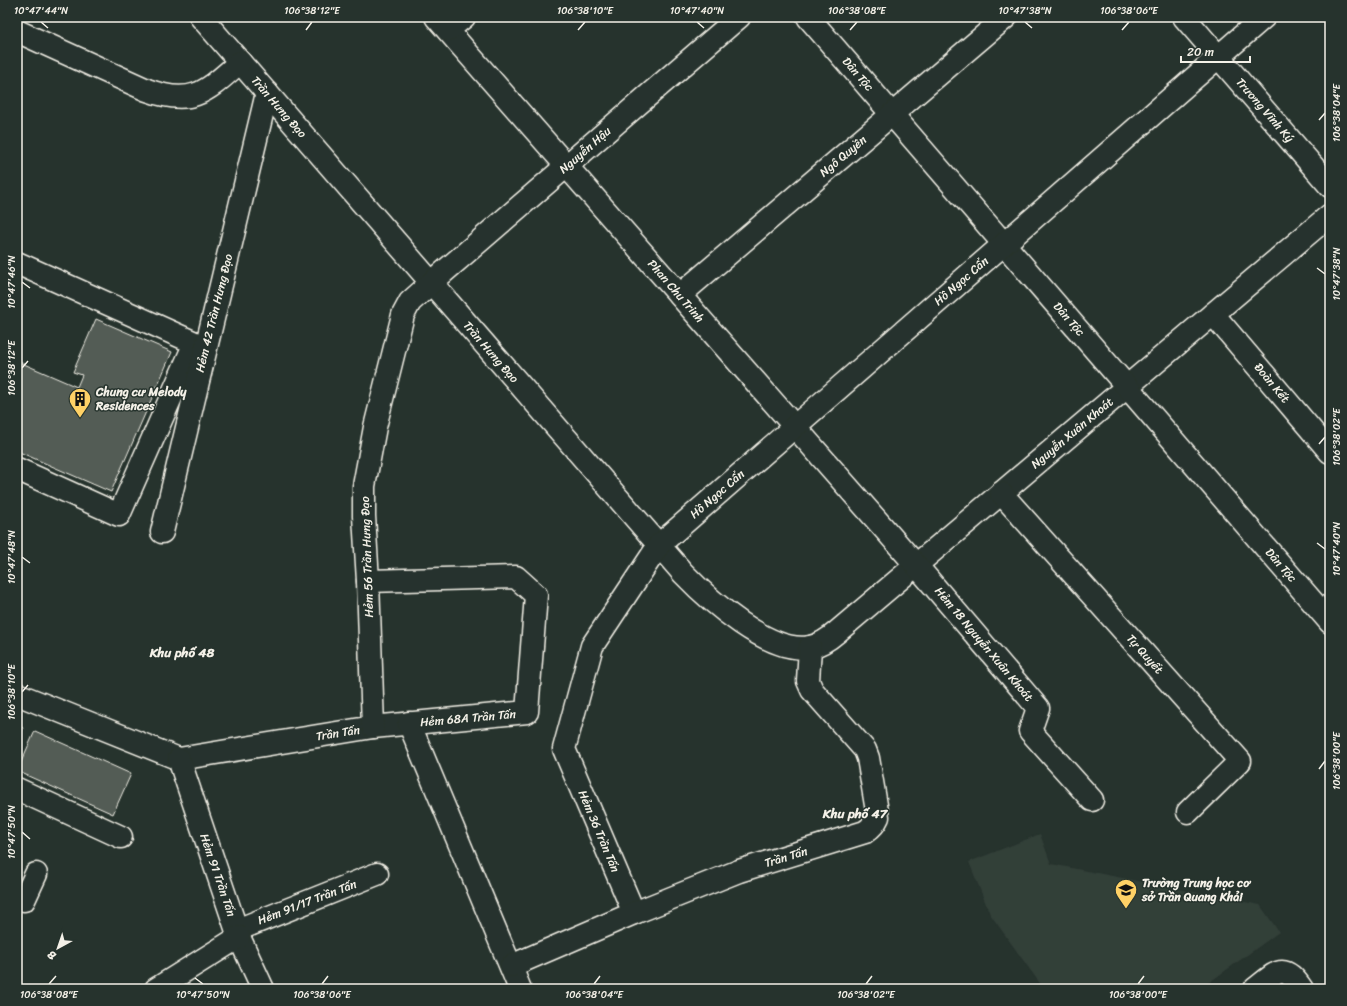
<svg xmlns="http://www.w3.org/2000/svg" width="1347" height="1006" font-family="Sriracha,sans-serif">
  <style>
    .built { fill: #333f39 }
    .building { fill: #525c55; stroke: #f4f1e8 }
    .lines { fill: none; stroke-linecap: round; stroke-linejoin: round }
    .minor-casing { stroke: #f4f1e8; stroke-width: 25 }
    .minor { stroke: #26332d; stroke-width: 22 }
    .ticks { fill: none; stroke: #f4f1e8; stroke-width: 1.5 }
    .labels { text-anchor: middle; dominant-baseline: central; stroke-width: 3; stroke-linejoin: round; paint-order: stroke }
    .street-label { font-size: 12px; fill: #f4f1e8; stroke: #26332d }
    .poi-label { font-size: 12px; font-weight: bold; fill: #f4f1e8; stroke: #26332d; text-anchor: start }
    .neighbourhood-label { font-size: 13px; font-weight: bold; fill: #f4f1e8; stroke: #26332d }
    .neatline { fill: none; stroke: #f4f1e8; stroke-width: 1.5 }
    .ticks-label { font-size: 10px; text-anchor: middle; fill: #f4f1e8 }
  </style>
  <rect width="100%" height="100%" fill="#26332d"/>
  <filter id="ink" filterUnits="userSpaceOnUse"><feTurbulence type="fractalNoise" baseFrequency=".025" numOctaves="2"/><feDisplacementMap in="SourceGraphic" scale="8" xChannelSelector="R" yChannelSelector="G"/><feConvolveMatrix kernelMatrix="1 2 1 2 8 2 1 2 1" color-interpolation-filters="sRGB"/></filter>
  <g filter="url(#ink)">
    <!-- built -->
    <path class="built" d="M1040,834L1051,864L1260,905L1279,932L1200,989H1044L990,914L969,862Z"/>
    <!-- building -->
    <g class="building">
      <path d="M96,319L172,352L111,492L17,451V361L77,387L82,375L73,372Z"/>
      <path d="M17,725L23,728L17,740Z"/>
      <path d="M35,731L131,774L113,814L17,771Z"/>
    </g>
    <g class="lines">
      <!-- minor casing -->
      <g class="minor-casing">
        <g id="minor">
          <path d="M201,17L683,573C709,600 770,655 810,647C820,645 829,639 837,632L1330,215"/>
          <path d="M436,17L916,565L1038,708L1030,731L1092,800"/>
          <path d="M808,17L1330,622"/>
          <path d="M1184,17L1330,186"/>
          <path d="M448,30L464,17"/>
          <path d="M17,31L147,90C193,107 207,91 240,62"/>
          <path d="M17,263L195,343L119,515L17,469"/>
          <path d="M680,295L1006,17"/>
          <path d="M1213,314L1330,452"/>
          <path d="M1001,493L1240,761L1188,812"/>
          <path d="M162,532L267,93"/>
          <path d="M17,694L179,759L373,727L527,712L536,595L516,577L368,581"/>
          <path d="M409,723L520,989"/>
          <path d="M373,727L368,581L364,516V486L375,427L403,315L410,302L431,283L739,17"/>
          <path d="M179,759L239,937L263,989"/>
          <path d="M17,789L121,837"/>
          <path d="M24,900L36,874"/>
          <path d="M634,913L564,749L592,646L659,545L1264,17"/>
          <path d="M237,930L377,874"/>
          <path d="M511,966L634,913L739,871L865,832C871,828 875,824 878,817L868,758L865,750L812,690L808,681L810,647"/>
          <path d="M156,989L239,937"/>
          <path d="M1255,989C1277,972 1283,961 1302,989"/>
        </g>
      </g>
      <!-- minor -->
      <use href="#minor" class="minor"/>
    </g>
  </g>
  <!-- ticks -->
  <path class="ticks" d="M41,22L48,28M697,22L704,28M1025,22L1032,28M306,30L312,22M578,30L585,22M850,30L857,22M1122,30L1129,22M1319,120L1325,113M1317,268L1325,274M22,282L30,288M22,368L28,361M1319,444L1325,437M1317,543L1325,549M22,557L30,563M22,692L28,685M1319,769L1325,761M22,832L30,839M195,978L203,984M49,984L56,976M322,984L328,976M594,984L600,976M866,984L872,976M1138,984L1144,976"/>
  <!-- icons -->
  <defs>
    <g id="building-pin" transform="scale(1.15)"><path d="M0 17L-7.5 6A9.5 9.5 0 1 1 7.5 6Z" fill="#ffd166" stroke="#26332d"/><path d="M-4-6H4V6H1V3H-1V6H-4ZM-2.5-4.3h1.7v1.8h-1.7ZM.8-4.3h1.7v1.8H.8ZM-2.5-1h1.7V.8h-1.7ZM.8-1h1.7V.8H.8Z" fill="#111"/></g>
    <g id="school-pin" transform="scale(1.15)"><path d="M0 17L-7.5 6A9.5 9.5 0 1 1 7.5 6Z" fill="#ffd166" stroke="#26332d"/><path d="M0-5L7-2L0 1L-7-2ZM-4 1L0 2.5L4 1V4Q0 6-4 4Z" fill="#111"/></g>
  </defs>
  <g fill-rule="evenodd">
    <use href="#building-pin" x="80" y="399"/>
    <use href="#school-pin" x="1126" y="890"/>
  </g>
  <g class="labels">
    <!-- street labels -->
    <g class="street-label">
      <text transform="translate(858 74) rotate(49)">Dân Tộc</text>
      <text transform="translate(279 107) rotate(49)">Trần Hưng Đạo</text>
      <text transform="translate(1265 110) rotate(49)">Trương Vĩnh Ký</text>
      <text transform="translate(585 150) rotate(-41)">Nguyễn Hậu</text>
      <text transform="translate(843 156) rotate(-40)">Ngô Quyền</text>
      <text transform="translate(961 281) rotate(-41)">Hồ Ngọc Cẩn</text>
      <text transform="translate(676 291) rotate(49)">Phan Chu Trinh</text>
      <text transform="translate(214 313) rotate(-76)">Hẻm 42 Trần Hưng Đạo</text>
      <text transform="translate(1069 319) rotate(49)">Dân Tộc</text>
      <text transform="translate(491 352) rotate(49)">Trần Hưng Đạo</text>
      <text transform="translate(1272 383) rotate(50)">Đoàn Kết</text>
      <text transform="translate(1072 433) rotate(-40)">Nguyễn Xuân Khoát</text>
      <text transform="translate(717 494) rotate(-41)">Hồ Ngọc Cẩn</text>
      <text transform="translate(367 557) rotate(-92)">Hẻm 56 Trần Hưng Đạo</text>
      <text transform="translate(1281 565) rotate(49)">Dân Tộc</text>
      <text transform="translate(984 644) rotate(50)">Hẻm 18 Nguyễn Xuân Khoát</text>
      <text transform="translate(1145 654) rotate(48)">Tự Quyết</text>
      <text transform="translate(468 718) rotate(-5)">Hẻm 68A Trần Tấn</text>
      <text transform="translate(338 733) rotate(-9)">Trần Tấn</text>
      <text transform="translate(599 831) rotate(67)">Hẻm 36 Trần Tấn</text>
      <text transform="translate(786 857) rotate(-17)">Trần Tấn</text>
      <text transform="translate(218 875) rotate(71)">Hẻm 91 Trần Tấn</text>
      <text transform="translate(307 902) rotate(-21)">Hẻm 91/17 Trần Tấn</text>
    </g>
    <!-- poi labels -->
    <g class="poi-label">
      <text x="96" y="392">Chung cư Melody<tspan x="96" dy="14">Residences</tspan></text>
      <text x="1142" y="883">Trường Trung học cơ<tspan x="1142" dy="14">sở Trần Quang Khải</tspan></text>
    </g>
    <!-- neighbourhood labels -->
    <g class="neighbourhood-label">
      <text x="182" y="652">Khu phố 48</text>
      <text x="855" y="813">Khu phố 47</text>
    </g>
  </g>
  <!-- margin -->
  <rect width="1347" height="1006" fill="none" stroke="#26332d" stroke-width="44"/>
  <!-- north arrow -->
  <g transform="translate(58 948) rotate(220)" stroke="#26332d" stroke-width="3" paint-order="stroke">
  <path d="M0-3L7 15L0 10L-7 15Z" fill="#f4f1e8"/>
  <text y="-6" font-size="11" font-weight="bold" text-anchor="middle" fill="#f4f1e8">B</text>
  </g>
  <!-- scale -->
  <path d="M1181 56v6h69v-6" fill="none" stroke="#f4f1e8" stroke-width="2"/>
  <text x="1187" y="56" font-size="12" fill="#f4f1e8" stroke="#26332d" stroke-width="3" paint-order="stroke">20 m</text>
  <rect x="22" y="22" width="1303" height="962" class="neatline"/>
  <g class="ticks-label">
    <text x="41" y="14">10°47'44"N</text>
    <text x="312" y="14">106°38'12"E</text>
    <text x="585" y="14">106°38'10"E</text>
    <text x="697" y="14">10°47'40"N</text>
    <text x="857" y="14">106°38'08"E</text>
    <text x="1025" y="14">10°47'38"N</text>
    <text x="1129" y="14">106°38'06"E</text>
    <text transform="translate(1336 113) rotate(-90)" y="4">106°38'04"E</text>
    <text transform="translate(1336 274) rotate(-90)" y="4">10°47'38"N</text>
    <text transform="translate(11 282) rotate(-90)" y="4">10°47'46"N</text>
    <text transform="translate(11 368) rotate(-90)" y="4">106°38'12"E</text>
    <text transform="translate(1336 437) rotate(-90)" y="4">106°38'02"E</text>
    <text transform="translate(1336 549) rotate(-90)" y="4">10°47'40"N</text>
    <text transform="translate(11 557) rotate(-90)" y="4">10°47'48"N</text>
    <text transform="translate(11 692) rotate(-90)" y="4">106°38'10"E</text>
    <text transform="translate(1336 761) rotate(-90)" y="4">106°38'00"E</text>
    <text transform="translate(11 832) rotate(-90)" y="4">10°47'50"N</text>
    <text x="49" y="998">106°38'08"E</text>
    <text x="203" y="998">10°47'50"N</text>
    <text x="322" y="998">106°38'06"E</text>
    <text x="594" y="998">106°38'04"E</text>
    <text x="866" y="998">106°38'02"E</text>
    <text x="1138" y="998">106°38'00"E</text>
  </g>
</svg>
